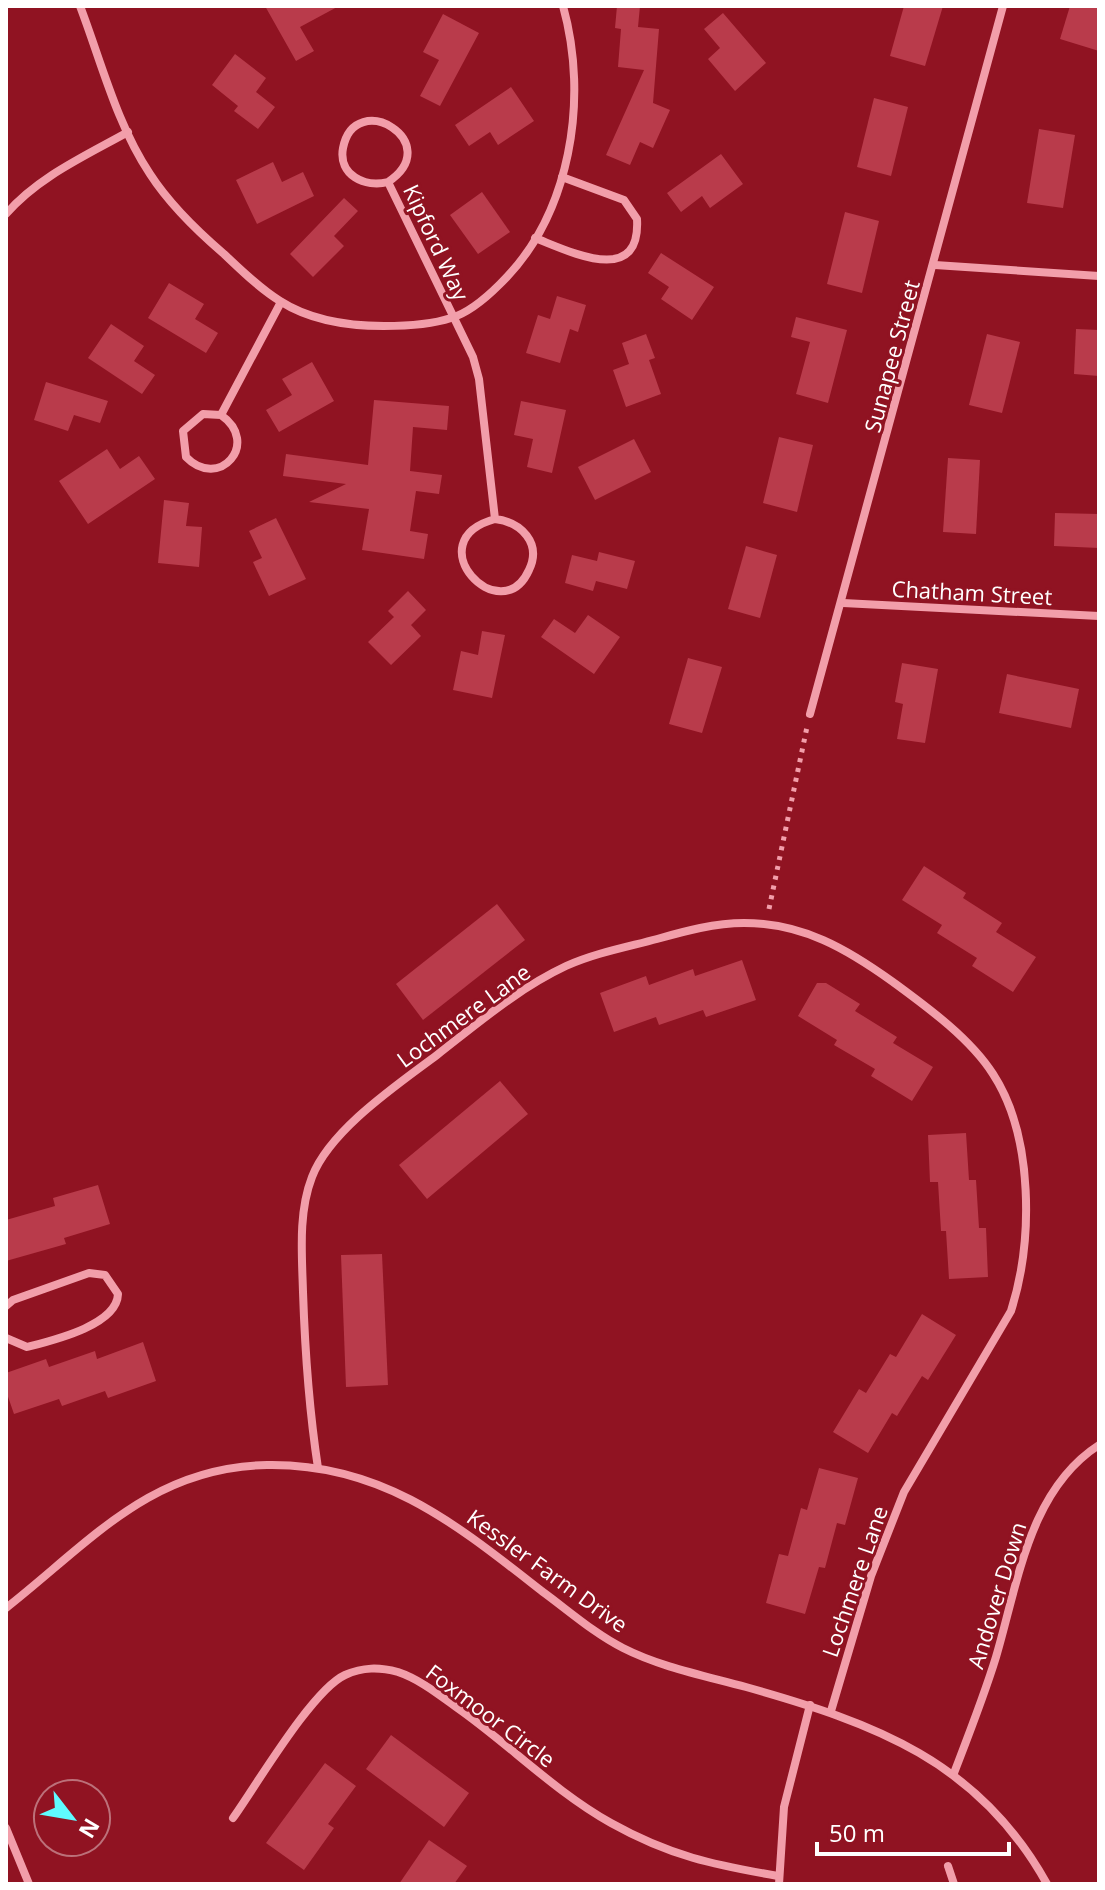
<svg xmlns="http://www.w3.org/2000/svg" width="1105" height="1890" font-family="'Open Sans',sans-serif">
  <style>
    .building { fill: #b93b4b }
    .lines { fill: none; stroke-linecap: round; stroke-linejoin: round }
    .path { stroke: #f29eaa; stroke-width: 5; stroke-dasharray: 4 6; stroke-linecap: butt }
    .minor { stroke: #f29eaa; stroke-width: 8 }
    .labels { text-anchor: middle; dominant-baseline: central; stroke-width: 6; stroke-linejoin: round; paint-order: stroke }
    .street-label { font-size: 22px; fill: #fff; stroke: #901322 }
  </style>
  <rect width="100%" height="100%" fill="#901322"/>
  <!-- building -->
  <g class="building">
    <path d="M265,6H339L300,27L314,51L296,61Z"/>
    <path d="M617,6H640L638,27L659,29L653,103L670,110L653,148L640,142L630,165L606,155L644,70L618,67L621,29L615,28Z"/>
    <path d="M904,6H943L925,66L890,56Z"/>
    <path d="M1070,6H1099V51L1060,39Z"/>
    <path d="M723,13L766,63L735,91L708,59L720,48L704,29Z"/>
    <path d="M443,14L479,33L440,106L420,96L439,60L423,52Z"/>
    <path d="M235,54L266,78L256,92L275,107L258,129L234,111L238,106L212,85Z"/>
    <path d="M511,87L534,121L498,145L490,132L469,146L455,125Z"/>
    <path d="M874,98L908,107L891,176L857,167Z"/>
    <path d="M1039,129L1075,135L1063,208L1027,203Z"/>
    <path d="M721,154L743,184L710,208L702,196L681,212L667,193Z"/>
    <path d="M273,162L282,182L303,172L314,196L257,224L236,180Z"/>
    <path d="M482,192L510,232L478,254L450,215Z"/>
    <path d="M344,198L358,211L334,236L344,246L313,277L290,254Z"/>
    <path d="M845,212L879,221L862,293L827,284Z"/>
    <path d="M661,253L714,287L692,320L661,299L669,287L648,273Z"/>
    <path d="M169,283L204,304L195,319L218,333L206,353L148,318Z"/>
    <path d="M557,296L586,305L578,332L570,329L560,363L526,353L538,315L550,319Z"/>
    <path d="M796,317L847,330L828,403L796,394L810,342L791,337Z"/>
    <path d="M111,324L144,346L134,361L155,375L142,394L88,358Z"/>
    <path d="M1076,329L1099,330V376L1074,374Z"/>
    <path d="M646,334L655,358L649,360L661,394L626,407L613,370L629,364L622,343Z"/>
    <path d="M987,334L1020,342L1002,413L969,405Z"/>
    <path d="M312,362L334,401L279,432L266,410L292,395L282,379Z"/>
    <path d="M46,382L108,401L100,423L74,415L68,431L34,420Z"/>
    <path d="M374,400L449,406L447,430L413,427L410,471L442,475L439,494L416,491L410,531L428,534L424,559L362,550L369,509L309,502L346,484L283,476L286,454L368,465Z"/>
    <path d="M521,401L566,410L552,473L527,467L533,439L514,435Z"/>
    <path d="M779,437L813,445L797,512L763,503Z"/>
    <path d="M634,439L651,472L595,500L578,467Z"/>
    <path d="M107,449L120,469L139,456L155,479L88,524L59,481Z"/>
    <path d="M948,458L980,460L976,534L943,532Z"/>
    <path d="M164,500L189,503L186,526L202,527L199,567L158,563Z"/>
    <path d="M1055,513L1099,514V548L1054,546Z"/>
    <path d="M276,518L306,579L269,596L253,562L262,558L249,531Z"/>
    <path d="M746,546L777,555L760,618L728,609Z"/>
    <path d="M599,552L635,561L627,589L596,581L593,591L565,583L572,555L597,561Z"/>
    <path d="M408,591L426,610L411,625L421,636L391,665L368,642L394,617L388,611Z"/>
    <path d="M588,615L620,637L594,674L541,637L554,619L575,633Z"/>
    <path d="M482,631L505,635L492,698L453,690L461,651L478,655Z"/>
    <path d="M688,658L722,667L702,733L669,724Z"/>
    <path d="M902,663L938,669L925,743L897,739L903,704L895,702Z"/>
    <path d="M1007,674L1079,689L1071,728L999,713Z"/>
    <path d="M924,866L966,893L963,898L1002,923L996,932L1036,957L1013,992L972,966L977,958L937,933L942,925L902,900Z"/>
    <path d="M497,904L525,940L423,1020L396,984Z"/>
    <path d="M742,960L756,1000L706,1017L703,1010L659,1025L656,1017L614,1032L600,993L646,976L649,985L693,969L695,976Z"/>
    <path d="M817,983H826L860,1004L855,1011L897,1037L893,1043L933,1067L912,1101L871,1076L875,1069L834,1045L837,1040L798,1016Z"/>
    <path d="M500,1081L528,1114L427,1199L399,1165Z"/>
    <path d="M966,1133L969,1180H976L979,1228H986L988,1277L949,1279L946,1231H941L938,1182H930L928,1135Z"/>
    <path d="M98,1185L110,1224L64,1238L66,1244L6,1261V1220L55,1206L53,1198Z"/>
    <path d="M382,1254L388,1385L346,1387L341,1255Z"/>
    <path d="M922,1314L956,1335L928,1380L922,1376L897,1416L892,1413L868,1453L833,1432L859,1389L866,1393L890,1354L896,1357Z"/>
    <path d="M143,1342L156,1381L108,1398L105,1391L62,1406L59,1399L14,1414L6,1391V1373L46,1359L49,1367L95,1351L97,1359Z"/>
    <path d="M819,1468L858,1478L845,1525L837,1523L825,1568L819,1567L805,1614L766,1603L779,1554L788,1556L801,1508L807,1510Z"/>
    <path d="M391,1735L469,1793L444,1827L366,1769Z"/>
    <path d="M325,1763L356,1786L328,1824L334,1828L304,1870L266,1843Z"/>
    <path d="M429,1840L467,1866L454,1884H399Z"/>
  </g>
  <g class="lines">
    <!-- path -->
    <path class="path" d="M769,909L807,727"/>
    <!-- minor -->
    <g class="minor">
      <path d="M80,6C101,61 117,125 150,174C170,205 196,230 224,254C241,270 259,288 280,301C311,321 348,326 384,326C406,326 430,325 451,318C468,313 487,297 500,284C571,215 589,99 563,6"/>
      <path d="M388,182C365,188 338,175 343,148C355,87 447,143 388,182L473,357L479,379L495,519C415,541 501,632 529,570C542,543 521,522 495,519"/>
      <path d="M6,214C38,177 85,156 128,132"/>
      <path d="M535,238C569,251 641,288 637,219L624,200L562,177"/>
      <path d="M935,265L1099,276"/>
      <path d="M221,415L203,414L183,431L186,457C219,491 261,443 221,415L281,302"/>
      <path d="M843,603L1099,616"/>
      <path d="M810,714L1003,6"/>
      <path d="M6,1306L13,1300L89,1273L105,1275L118,1294C117,1325 54,1340 27,1347L6,1338"/>
      <path d="M318,1468C309,1409 305,1352 303,1292C302,1255 298,1213 312,1177C330,1130 397,1085 437,1055C478,1023 519,988 566,966C595,953 627,947 657,939C685,931 715,923 744,923C803,923 847,949 893,982C927,1007 970,1038 993,1074C1034,1137 1033,1242 1011,1311L904,1492L871,1576L831,1711"/>
      <path d="M6,1608C90,1542 151,1467 267,1465C383,1463 457,1525 543,1592C569,1611 595,1634 623,1648C660,1667 706,1676 746,1687C874,1723 979,1761 1047,1884"/>
      <path d="M954,1773C969,1734 984,1696 996,1657C1018,1583 1029,1490 1099,1445"/>
      <path d="M233,1818C256,1786 312,1690 345,1675C363,1667 379,1667 398,1672C419,1679 438,1694 456,1707C509,1744 554,1791 611,1823C670,1856 714,1865 778,1876"/>
      <path d="M6,1828L29,1884"/>
      <path d="M948,1866L954,1884"/>
      <path d="M779,1884L784,1807L810,1705"/>
    </g>
  </g>
  <g class="labels">
    <!-- street labels -->
    <g class="street-label">
      <text transform="translate(437 242) rotate(65)">Kipford Way</text>
      <text transform="translate(891 356) rotate(-75)">Sunapee Street</text>
      <text transform="translate(972 592) rotate(3)">Chatham Street</text>
      <text transform="translate(463 1015) rotate(-36)">Lochmere Lane</text>
      <text transform="translate(548 1570) rotate(36)">Kessler Farm Drive</text>
      <text transform="translate(854 1581) rotate(-71)">Lochmere Lane</text>
      <text transform="translate(996 1595) rotate(-73)">Andover Down</text>
      <text transform="translate(491 1715) rotate(37)">Foxmoor Circle</text>
    </g>
  </g>
  <!-- border -->
  <rect width="1105" height="1890" fill="none" stroke="#ffffff" stroke-width="16"/>
  <!-- north arrow -->
  <g transform="translate(72 1818) rotate(121)"><circle r="38" fill="#901322" stroke="#bc717a" stroke-width="2"/>
  <path d="M0-6L14 30L0 20L-14 30Z" fill="#5ffbff"/>
  <text y="-12" font-size="22" font-weight="bold" text-anchor="middle" fill="#ffffff">N</text>
  </g>
  <!-- scale -->
  <path d="M817 1842v12h192v-12" fill="none" stroke="#ffffff" stroke-width="4"/>
  <text x="829" y="1842" font-size="24" fill="#ffffff" stroke="#901322" stroke-width="6" paint-order="stroke">50 m</text>
</svg>
